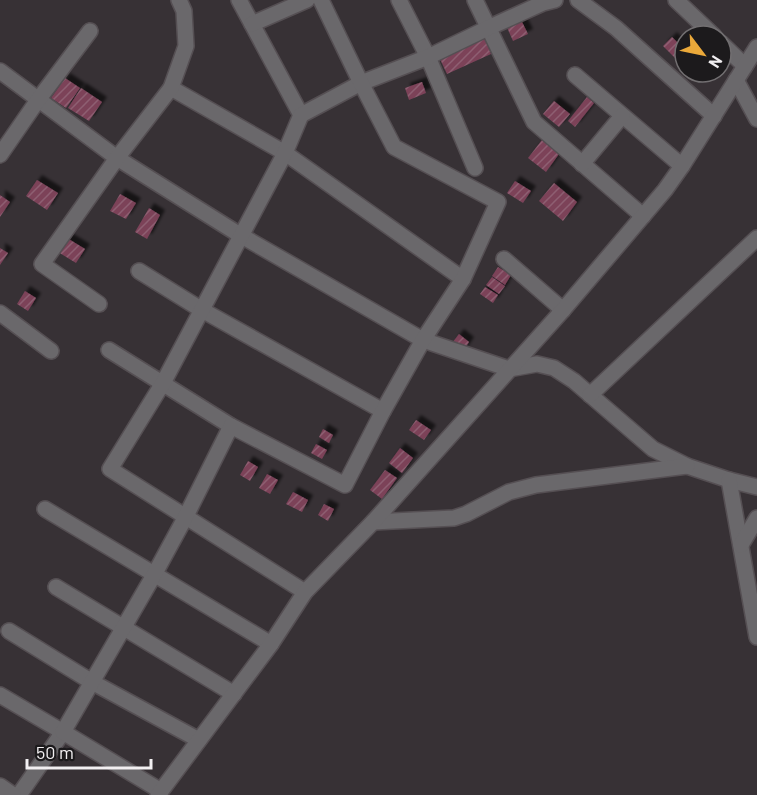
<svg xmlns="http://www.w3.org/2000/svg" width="757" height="795" font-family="Barlow,sans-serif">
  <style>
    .building { fill: url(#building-hatch); filter: url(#shadow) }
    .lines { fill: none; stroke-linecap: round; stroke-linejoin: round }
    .minor-casing { stroke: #554f53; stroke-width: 18 }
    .minor { stroke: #6a686b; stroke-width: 15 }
  </style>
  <defs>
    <pattern id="building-hatch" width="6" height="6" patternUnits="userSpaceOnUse" patternTransform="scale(1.5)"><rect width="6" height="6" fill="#7b4259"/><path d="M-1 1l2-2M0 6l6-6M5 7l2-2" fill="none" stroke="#8e5e71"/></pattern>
    <filter id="shadow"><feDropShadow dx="5" dy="-5" stdDeviation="1.5" flood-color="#0009"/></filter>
  </defs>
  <rect width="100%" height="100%" fill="#373135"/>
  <!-- building -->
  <g class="building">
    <path d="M519,16L528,34L513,41L505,23Z"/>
    <path d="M484,36L491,54L447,74L439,57Z"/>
    <path d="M672,37L685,50V54L678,61L663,46Z"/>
    <path d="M65,78L80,88L66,108L51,98Z"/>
    <path d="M422,82L426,93L409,100L405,88Z"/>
    <path d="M81,88L102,102L89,121L68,108Z"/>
    <path d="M587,97L594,103L575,127L568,121Z"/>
    <path d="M554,101L570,114L559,127L543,114Z"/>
    <path d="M542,140L559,154L546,172L528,158Z"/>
    <path d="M37,180L58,193L47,210L26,196Z"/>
    <path d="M515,181L531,191L523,203L507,193Z"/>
    <path d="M554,183L577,202L563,221L539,201Z"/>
    <path d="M120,194L136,203L126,219L110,211Z"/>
    <path d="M0,195L10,202L0,217Z"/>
    <path d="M149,208L160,215L147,239L135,232Z"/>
    <path d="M67,238L85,249L76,263L58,252Z"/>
    <path d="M0,248L8,253L0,265Z"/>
    <path d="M498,267L511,275L505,285L492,276Z"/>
    <path d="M492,277L505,286L499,294L486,285Z"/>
    <path d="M485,287L498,295L493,303L480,294Z"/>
    <path d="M25,291L36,298L28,311L17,304Z"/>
    <path d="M459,334L469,342L463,351L452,343Z"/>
    <path d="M416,420L431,430L424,440L409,430Z"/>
    <path d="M323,429L333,435L329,443L319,437Z"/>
    <path d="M316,444L327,450L322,459L311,453Z"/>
    <path d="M400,448L413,458L402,473L389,463Z"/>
    <path d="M248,461L258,467L250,481L240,475Z"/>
    <path d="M385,470L397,478L382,499L370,490Z"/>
    <path d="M267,474L278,480L270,494L259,488Z"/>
    <path d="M293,492L308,500L302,512L286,504Z"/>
    <path d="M324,504L334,509L328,521L318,515Z"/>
  </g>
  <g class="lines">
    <!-- minor casing -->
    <g class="minor-casing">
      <g id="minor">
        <path d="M239,0L301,115"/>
        <path d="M399,0L428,57L475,168"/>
        <path d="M475,0L534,122L643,216"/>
        <path d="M578,0L616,28L714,116"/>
        <path d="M676,0L714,36"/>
        <path d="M252,24L307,0"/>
        <path d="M721,43L745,66"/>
        <path d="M0,71L117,158L240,235L423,340L509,369L537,364L554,368L574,381L653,449L687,466L729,480L757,487"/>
        <path d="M575,75L682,166"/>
        <path d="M736,80L757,119"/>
        <path d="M171,88L285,153L463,279"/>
        <path d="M0,155L38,100L90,31"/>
        <path d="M582,164L622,116"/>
        <path d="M504,259L563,310"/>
        <path d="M139,271L202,310L383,411"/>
        <path d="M99,304L42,264L117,158L171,88L186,46L184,11L179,0"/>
        <path d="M0,313L51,351"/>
        <path d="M109,350L231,426"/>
        <path d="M590,395L757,238"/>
        <path d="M729,480L757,637"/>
        <path d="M45,509L271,644"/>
        <path d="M373,522L454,518L466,514L509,492L536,485L687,466"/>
        <path d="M741,545L757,518"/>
        <path d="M56,587L234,694"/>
        <path d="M305,592L110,469L163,383L285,153L301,115L361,83L428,57L488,28L543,3L555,0"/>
        <path d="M9,631L92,682L199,740"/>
        <path d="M0,695L63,732L19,795"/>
        <path d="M0,786L13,795"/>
        <path d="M161,791L63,732L154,575L185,518L231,426L345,485L383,411L423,340L463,279L498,202L394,147L361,83L321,0"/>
        <path d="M158,795L271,644L305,592L373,522L563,310L665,190L682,166L757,47"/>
      </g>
    </g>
    <!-- minor -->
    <use href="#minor" class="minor"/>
  </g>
  <!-- north arrow -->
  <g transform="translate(703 54) rotate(122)"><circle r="28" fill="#1c1a1c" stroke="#726f71" stroke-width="1.5"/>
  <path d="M0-4.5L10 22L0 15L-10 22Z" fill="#eba93a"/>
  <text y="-9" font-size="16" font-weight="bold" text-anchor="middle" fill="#f2eff1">N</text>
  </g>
  <!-- scale -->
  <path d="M27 759v9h124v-9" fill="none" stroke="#f2eff1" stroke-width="3"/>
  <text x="36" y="759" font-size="18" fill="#f2eff1" stroke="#1c1a1c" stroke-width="4.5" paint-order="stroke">50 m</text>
</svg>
